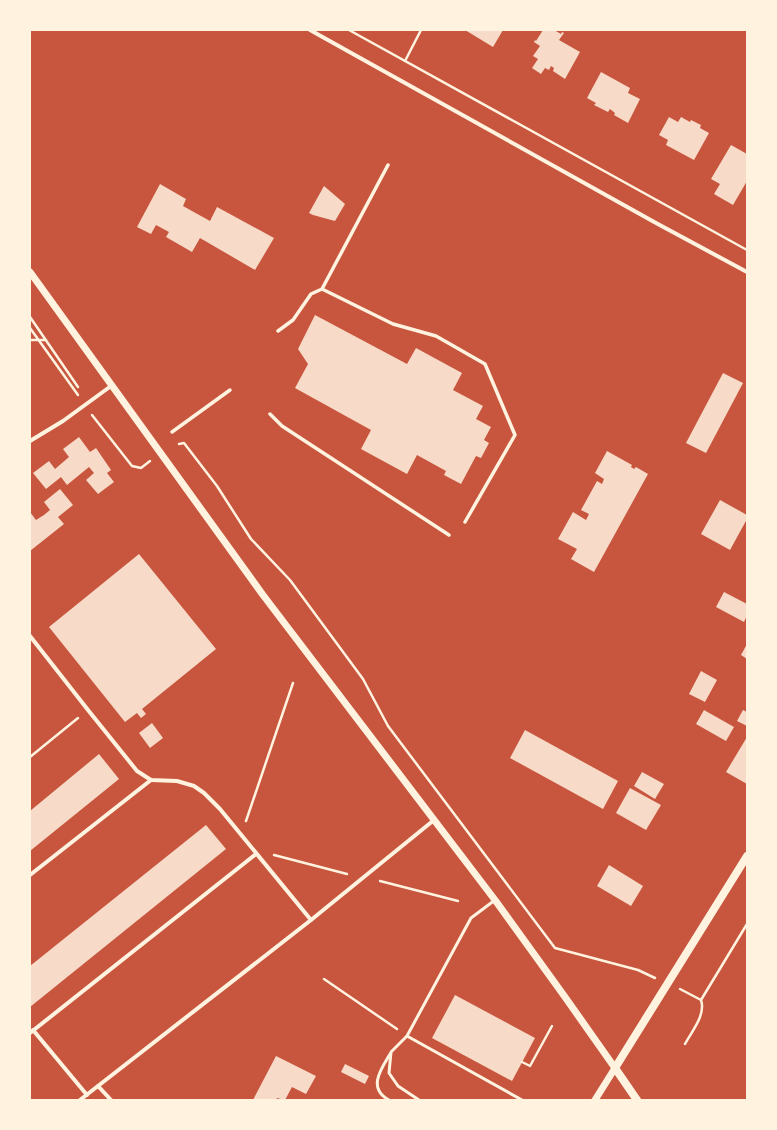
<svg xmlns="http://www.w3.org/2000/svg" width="777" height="1130" font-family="'Fira Sans Condensed',sans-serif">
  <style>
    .building { fill: #f7dbc8 }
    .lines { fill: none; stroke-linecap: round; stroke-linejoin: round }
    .path { stroke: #fff3e0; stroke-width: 2.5 }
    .service { stroke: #fff3e0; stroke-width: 3 }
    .pedestrian { stroke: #fff3e0; stroke-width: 3.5 }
    .minor { stroke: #fff3e0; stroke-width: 4 }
    .tertiary { stroke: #fff3e0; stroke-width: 7 }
    .secondary { stroke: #fff3e0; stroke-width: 8 }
  </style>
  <rect width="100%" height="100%" fill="#c8553d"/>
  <!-- building -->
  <g class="building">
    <path d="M465,30H503L493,47Z"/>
    <path d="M543,30H554L561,34L562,32L564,33L559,40L580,52L565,79L553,71L554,68L551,66L549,70L545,68L541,74L532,68L538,59L533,56L540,46L534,42L535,40L536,41Z"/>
    <path d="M601,72L630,88L628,93L640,99L628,123L614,115L615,113L610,109L608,112L594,105L596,103L587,98Z"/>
    <path d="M669,117L678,122L681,117L690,122L691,120L701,125L700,128L709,133L694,160L666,145L668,140L659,135Z"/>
    <path d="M731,145L747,154V181L733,205L714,194L720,184L711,179Z"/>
    <path d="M160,184L186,199L183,206L210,221L217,207L274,238L255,270L200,238L192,252L166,237L169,232L156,225L151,234L137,227Z"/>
    <path d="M324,186L345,204L335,221L313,215L309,213Z"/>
    <path d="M315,315L407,364L416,348L462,373L453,390L483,406L476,419L491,427L484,440L489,443L481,458L476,456L461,484L444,475L446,471L417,455L407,474L361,449L371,430L295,388L308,364L298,349Z"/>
    <path d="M723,373L743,383L706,453L686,443Z"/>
    <path d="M79,437L90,452L96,448L111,470L107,473L114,482L98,494L86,480L94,473L89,467L67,485L61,477L46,489L33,473L49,461L55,469L69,457L63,449Z"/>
    <path d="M607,451L632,465L631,467L634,469L636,467L648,474L594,572L571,559L577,549L558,539L573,512L586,520L589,514L581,510L597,481L602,484L604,479L595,473Z"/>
    <path d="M60,489L73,505L58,517L64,524L30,551V512L36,520L44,515L50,510L44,502Z"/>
    <path d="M720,500L747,515V519L730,550L701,534Z"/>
    <path d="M139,554L216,649L142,709L146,714L141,718L137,713L125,722L49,627Z"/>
    <path d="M724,592L747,604V615L744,622L716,607Z"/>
    <path d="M747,644V659L741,655Z"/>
    <path d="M701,671L717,680L705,702L689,694Z"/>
    <path d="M704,710L734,727L726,741L696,724Z"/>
    <path d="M743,710L747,712V726L737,721Z"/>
    <path d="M152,723L163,738L150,748L139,733Z"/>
    <path d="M525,730L618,781L603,809L510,758Z"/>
    <path d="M747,737V784L726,772Z"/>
    <path d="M99,754L119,779L30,851V811Z"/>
    <path d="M642,772L664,784L655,799L634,786Z"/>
    <path d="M630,788L661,805L646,830L616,813Z"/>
    <path d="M206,825L226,849L30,1007V966Z"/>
    <path d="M609,865L643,886L631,906L597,886Z"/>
    <path d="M455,995L535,1038L512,1081L432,1038Z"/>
    <path d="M276,1056L316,1076L306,1094L292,1087L285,1100L277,1098L276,1100H253Z"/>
    <path d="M345,1064L369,1076L365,1084L341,1072Z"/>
  </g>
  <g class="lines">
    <!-- path -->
    <g class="path">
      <path d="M349,30L747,250"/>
      <path d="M405,61L421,30"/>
      <path d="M30,317L78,387"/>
      <path d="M30,328L78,395"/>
      <path d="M30,340H46"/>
      <path d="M92,415L132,466L141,468L150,461"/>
      <path d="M179,444L184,443L217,486L251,539L290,580L363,679L388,726L555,948L638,970L655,978"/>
      <path d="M30,757L78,718"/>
      <path d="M246,821L293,683"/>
      <path d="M274,855L347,874"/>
      <path d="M380,881L458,901"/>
      <path d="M324,979L397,1029"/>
      <path d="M680,989L701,1000"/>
      <path d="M685,1044C692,1031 706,1015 701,1000L747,924"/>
      <path d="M522,1062L530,1066L552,1026"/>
    </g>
    <!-- service -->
    <g class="service">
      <path d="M407,1036L471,918L495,900"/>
      <path d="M389,1100C367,1088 381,1069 390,1054"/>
      <path d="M419,1100L398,1086L389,1073L391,1052L407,1036L522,1100"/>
    </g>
    <!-- pedestrian -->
    <g class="pedestrian">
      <path d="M322,289L393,324L436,336L485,364L515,435L465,522"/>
      <path d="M278,331L293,320L311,294L322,289L388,165"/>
      <path d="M270,414L282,426L449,535"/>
      <path d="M172,432L230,390"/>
    </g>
    <!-- minor -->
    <g class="minor">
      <path d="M310,30L656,223L747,272"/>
      <path d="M30,441L63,421L111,386"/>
      <path d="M30,636L88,710L137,771L151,780L177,781L194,786L204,793L220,809L311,920"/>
      <path d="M30,875L151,780"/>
      <path d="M33,1030L87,1095"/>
      <path d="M30,1033L256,854"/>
      <path d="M98,1086L111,1100"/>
      <path d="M80,1100L311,920L434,820"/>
    </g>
    <!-- tertiary -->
    <path class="tertiary" d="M30,272L263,595L495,900L565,997L615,1068L595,1100"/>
    <!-- secondary -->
    <path class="secondary" d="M637,1100L615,1068L747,856"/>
  </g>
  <!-- border -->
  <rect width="777" height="1130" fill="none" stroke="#fff3e0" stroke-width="62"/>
</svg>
